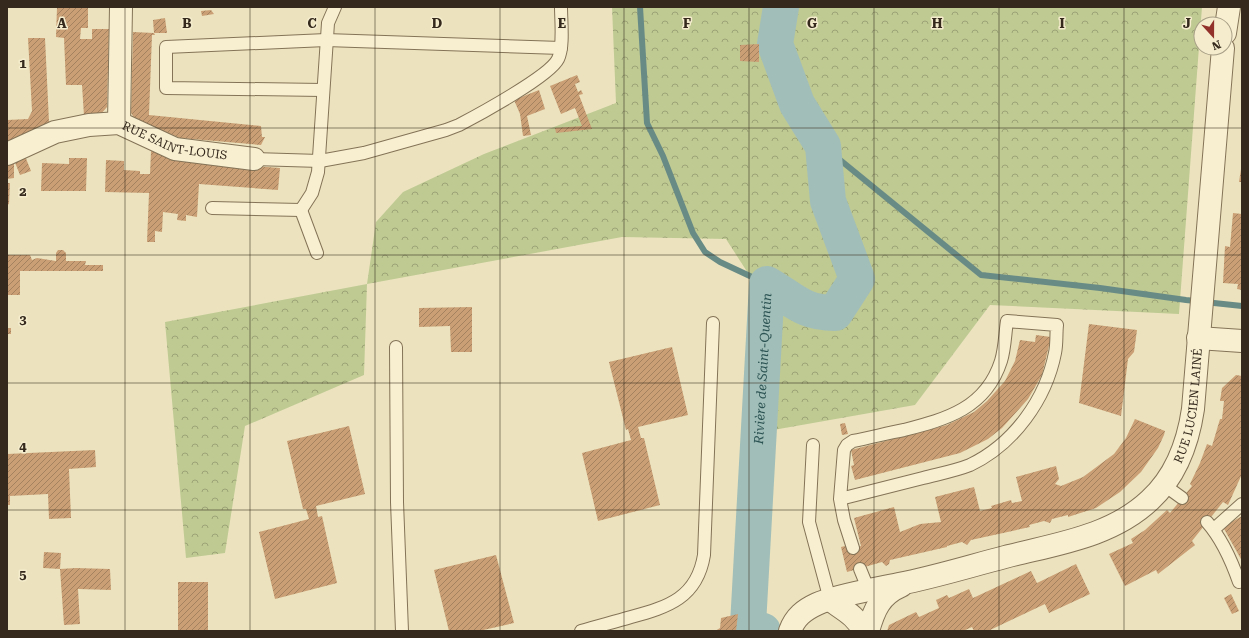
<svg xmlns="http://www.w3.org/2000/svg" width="1249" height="638" font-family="'Roboto Serif',serif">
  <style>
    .forest { fill: url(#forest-crowns) }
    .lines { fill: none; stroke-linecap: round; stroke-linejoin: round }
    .stream { stroke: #698b86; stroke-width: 6 }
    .river { stroke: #a2beb8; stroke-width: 36 }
    .building { fill: url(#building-hatch) }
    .lane-casing { stroke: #847357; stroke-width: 14 }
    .street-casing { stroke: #847357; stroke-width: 24 }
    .lane { stroke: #f8efd1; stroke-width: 12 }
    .street { stroke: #f8efd1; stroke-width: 22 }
    .grid { fill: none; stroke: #34291c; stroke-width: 1; stroke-opacity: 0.55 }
    .labels { text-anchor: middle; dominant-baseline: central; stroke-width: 3; stroke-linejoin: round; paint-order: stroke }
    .street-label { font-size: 12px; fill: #34291c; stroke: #f4eccd }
    .water-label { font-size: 13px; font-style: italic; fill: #2b5353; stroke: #f4eccd }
    .grid-label { font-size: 13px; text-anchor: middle; font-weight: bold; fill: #34291c; stroke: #f4eccd; stroke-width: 3; stroke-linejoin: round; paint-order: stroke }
  </style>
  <defs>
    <pattern id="forest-crowns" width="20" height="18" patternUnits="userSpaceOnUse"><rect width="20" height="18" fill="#bfca93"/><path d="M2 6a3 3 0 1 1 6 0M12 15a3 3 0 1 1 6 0" fill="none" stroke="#9ca477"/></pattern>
    <pattern id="building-hatch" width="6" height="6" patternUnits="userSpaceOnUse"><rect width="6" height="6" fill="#ca9f75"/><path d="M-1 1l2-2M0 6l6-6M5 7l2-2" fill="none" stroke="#a5825f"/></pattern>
  </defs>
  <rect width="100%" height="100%" fill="#ece3be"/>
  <!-- forest -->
  <path class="forest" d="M612,7H1202L1179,314L990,305L915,405L762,432L764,298L726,239L622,237L367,284L364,375L245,426L225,553L186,558L165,322L367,284L376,222L403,192L484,154L616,103Z"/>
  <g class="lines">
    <!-- stream -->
    <g class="stream">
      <path d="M640,7L647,123L663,156L693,233L705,252L720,262L767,284"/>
      <path d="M823,146L981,275L1100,288L1186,300L1242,306"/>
    </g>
    <!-- river -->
    <path class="river" id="s1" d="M763,631L748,625L767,284C793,299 802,313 835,313L857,279L828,201L823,146L797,104L775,44L781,7"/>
  </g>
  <!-- building -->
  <g class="building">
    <path d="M57,7H88V28H81L80,39H92V29H109L107,107L101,114L84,116L82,85H66L64,38L56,37Z"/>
    <path d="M211,10L214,14L202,16L201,11Z"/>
    <path d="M165,18L167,33H154L153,20Z"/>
    <path d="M133,32L154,33L155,35H152L149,115L261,126L262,137H265L261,145L180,138L135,119L131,113Z"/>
    <path d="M28,38H45L49,122L7,143V120L28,119L32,111Z"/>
    <path d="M759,44V62L740,61V45Z"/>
    <path d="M577,75L580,82L575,84L578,92L581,90L583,94L579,95L592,129L556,133L555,128L582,126L575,108L561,114L550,86Z"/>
    <path d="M539,90L545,109L527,116L531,135L523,136L520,114L514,100Z"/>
    <path d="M151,151L176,160L280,168L278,190L199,184L197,217L186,215V221L177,220L178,214L163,212L162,232L155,231V242H147L149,193L105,192L106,160L124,161V170L140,171V174H150Z"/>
    <path d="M25,156L31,171L20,175L14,160V178L7,179V165L14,160Z"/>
    <path d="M69,158H87L86,191H41L42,163L69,164Z"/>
    <path d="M1241,169H1242V182H1239Z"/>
    <path d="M7,183H10L9,204L7,205Z"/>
    <path d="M1233,213L1242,214V290L1237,289L1238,284L1223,283L1225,246L1230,247Z"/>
    <path d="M58,250H63L66,253V261H86L85,265H103V271H20V295H7V255H30L32,260L37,258L56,261V253Z"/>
    <path d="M472,307V352H451L450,326L419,327V308Z"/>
    <path d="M1089,324L1137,330L1134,352L1128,359L1121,416L1079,403Z"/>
    <rect x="7" y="328" width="4" height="6"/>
    <path d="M1036,335L1051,337L1042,375L1028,399L1002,428L988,439L960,453L855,480L851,466L854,465L851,450L947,425L974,412L987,401L1005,381L1015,361L1020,340L1035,342Z"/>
    <path d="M672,347L688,415L638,427L641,438H644L660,505L598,521L582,453L631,440L628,429L626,430L609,362Z"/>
    <path d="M1236,375L1242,376V474L1228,505L1223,502L1192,541L1195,545L1158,574L1156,570L1125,586L1109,554L1133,543L1131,539L1145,530L1167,510L1170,513L1192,486L1190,484L1200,463L1207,444L1212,446L1220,419H1222L1224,401H1220L1222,388Z"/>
    <path d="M1135,419L1165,431L1164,435L1158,448L1141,472L1120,492L1096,508L1068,517V515L1052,519L1050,523L1044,521L1029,525L1030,527L971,540L967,545L962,542L947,546V547L890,560L889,564L886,566L882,562L847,572L841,547L849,545L850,549L861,546L854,518L894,507L900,532L920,524L941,522L935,497L974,487L980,511L992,508L991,506L1011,500L1012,503L1022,501L1016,477L1056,466L1059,479L1055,484L1061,486L1083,477L1114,454L1126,438Z"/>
    <path d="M845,423L848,434L842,435L840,424Z"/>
    <path d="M349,426L365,494L316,506L318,517L322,516L337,583L275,599L259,532L309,519L306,509H303L287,441Z"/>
    <path d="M95,450L96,467L69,469L71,518L49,519L48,494L10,496V505H7V454Z"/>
    <path d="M1242,516V561L1223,527Z"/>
    <path d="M44,552L61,553L60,569L43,568Z"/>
    <path d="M496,555L514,623L479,631H449L434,570Z"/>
    <path d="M1076,564L1090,594L1049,613L1045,604L988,631H974L972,627L963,631H887L889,625L916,612L919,617L939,608L936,600L947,595L949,598L969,589L973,598L1031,571L1037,583Z"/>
    <path d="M76,568L110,569L111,590L78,589L80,624L64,625L60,569Z"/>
    <rect x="178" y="582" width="30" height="49"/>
    <path d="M1231,594L1239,611L1232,614L1224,598Z"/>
    <path d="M738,614L736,631H715L720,628L721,618Z"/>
  </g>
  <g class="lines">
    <!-- lane casing -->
    <g class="lane-casing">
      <g id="lane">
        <path d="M323,90L166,88V47L326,40L561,48"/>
        <path d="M254,159L320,161L364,153L446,130L459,125C478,115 550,76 558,59C564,47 561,21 561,7"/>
        <path d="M212,208L301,210L312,193L318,172L328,23L335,7"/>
        <path d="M301,210L317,253"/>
        <path d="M396,347L397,502L402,631"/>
        <path d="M813,445L809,522L830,600"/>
        <path d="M1164,485L1182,498"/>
        <path d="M840,499C868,492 895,485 923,478C938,474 955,471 970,465C1014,444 1046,399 1055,353C1057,344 1056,334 1057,325L1007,321C1005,334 1005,348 1001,361C986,408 947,419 904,430C887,433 870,438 853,441L847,445L844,450L840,499L844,520L853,548"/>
        <path d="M1207,522C1222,539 1232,562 1239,582"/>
        <path d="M1214,529L1242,504"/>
        <path d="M860,569L869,591"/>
        <path d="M581,631C598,626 614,622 631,617C668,607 697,598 704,555L713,323"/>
      </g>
    </g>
    <!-- street casing -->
    <g class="street-casing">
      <g id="street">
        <path d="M1225,33L1229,7"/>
        <path d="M119,123L121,7"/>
        <path id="s2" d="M7,154L55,132L89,125L119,123L175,149L254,159"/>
        <path d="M1198,338L1242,341"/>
        <path d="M830,600C842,609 857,616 863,631"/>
        <path id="s3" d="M790,631C795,617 804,610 817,604C837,595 876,589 899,584C935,577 970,566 1005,557C1055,544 1111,537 1150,500C1176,476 1188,443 1193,409L1223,48"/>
        <path d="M868,631C874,610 880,595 901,586"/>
      </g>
    </g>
    <!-- lane -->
    <use href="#lane" class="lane"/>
    <!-- street -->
    <use href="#street" class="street"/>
  </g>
  <!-- grid -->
  <path class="grid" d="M125,7V631M250,7V631M375,7V631M500,7V631M624,7V631M749,7V631M874,7V631M999,7V631M1124,7V631M7,128H1242M7,255H1242M7,383H1242M7,510H1242"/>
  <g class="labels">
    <!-- street labels -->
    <g class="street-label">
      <text stroke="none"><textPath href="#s2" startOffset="177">RUE SAINT-LOUIS</textPath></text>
      <text stroke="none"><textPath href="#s3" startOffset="496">RUE LUCIEN LAINÉ</textPath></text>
    </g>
    <!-- water labels -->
    <g class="water-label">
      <text stroke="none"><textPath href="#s1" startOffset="273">Rivière de Saint-Quentin</textPath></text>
    </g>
  </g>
  <g class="grid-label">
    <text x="62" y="28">A</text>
    <text x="187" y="28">B</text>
    <text x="312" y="28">C</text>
    <text x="437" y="28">D</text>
    <text x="562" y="28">E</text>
    <text x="687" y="28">F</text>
    <text x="812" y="28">G</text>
    <text x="937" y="28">H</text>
    <text x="1062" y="28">I</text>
    <text x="1187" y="28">J</text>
    <text x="23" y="68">1</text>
    <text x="23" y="196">2</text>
    <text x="23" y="324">3</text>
    <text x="23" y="451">4</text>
    <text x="23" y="579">5</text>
  </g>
  <!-- border -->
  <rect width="1249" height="638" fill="none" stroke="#34291c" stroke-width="16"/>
  <!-- north arrow -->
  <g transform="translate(1213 36) rotate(159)"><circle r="19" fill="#f4eccd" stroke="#a79e86"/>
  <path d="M0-3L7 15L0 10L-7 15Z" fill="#923129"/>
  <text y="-6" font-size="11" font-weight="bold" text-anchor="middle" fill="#34291c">N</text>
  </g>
</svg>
